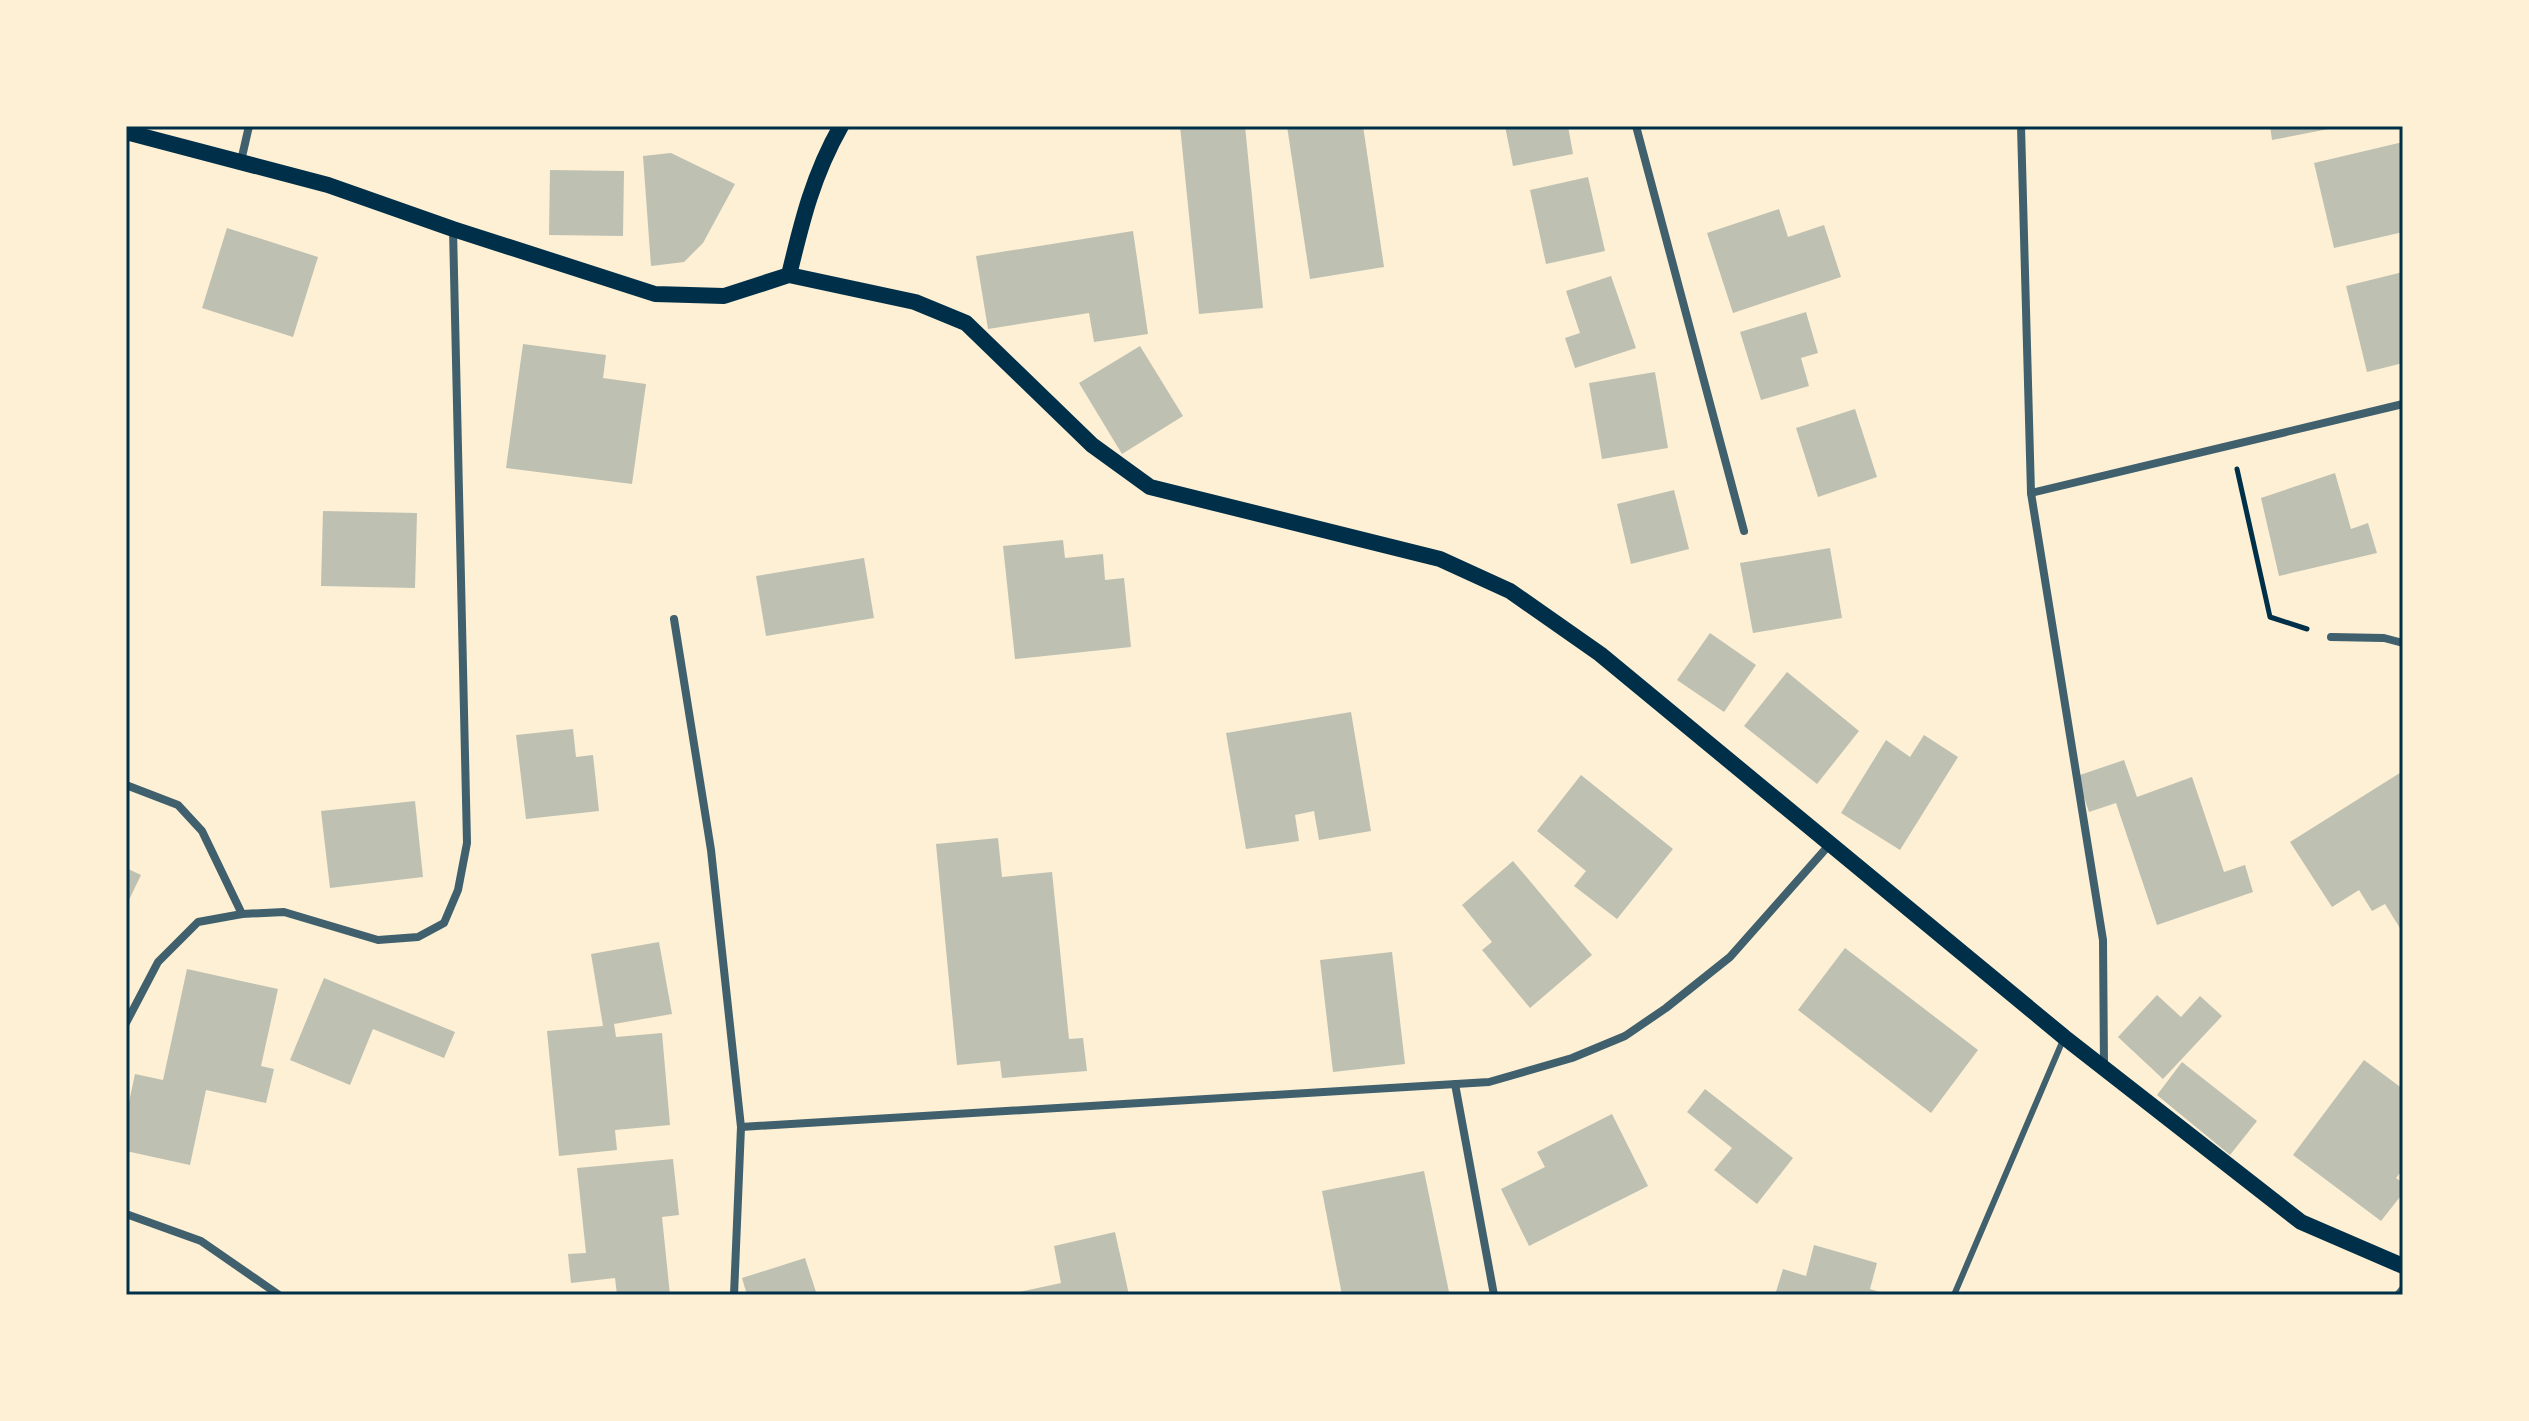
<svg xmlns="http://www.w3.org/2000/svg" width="2529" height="1421" font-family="'Alegreya Sans',sans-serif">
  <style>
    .building { fill: #bec0b2 }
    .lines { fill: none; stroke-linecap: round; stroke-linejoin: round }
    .path { stroke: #003049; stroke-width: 5 }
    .service { stroke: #3f606c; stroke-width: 6 }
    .minor { stroke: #3f606c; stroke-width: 8 }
    .secondary { stroke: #003049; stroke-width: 16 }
    .neatline { fill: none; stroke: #003049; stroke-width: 3 }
  </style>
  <rect width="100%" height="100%" fill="#fdf0d5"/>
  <!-- building -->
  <g class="building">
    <path d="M1180,126H1245L1263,308L1199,314Z"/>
    <path d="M1287,126H1363L1384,267L1310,279Z"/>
    <path d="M1505,126H1568L1573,154L1513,166Z"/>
    <path d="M2270,126H2338L2339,127L2272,140Z"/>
    <path d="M2403,142V232L2334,248L2314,163Z"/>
    <path d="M671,153L735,184L703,243L684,262L651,266L643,156Z"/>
    <path d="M550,170L624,171L623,236L549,235Z"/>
    <path d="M1588,177L1605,251L1546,264L1530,190Z"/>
    <path d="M1779,209L1788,237L1824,225L1841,277L1733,313L1707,233Z"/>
    <path d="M227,228L318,257L293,337L202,308Z"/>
    <path d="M1133,231L1148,334L1094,342L1089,313L988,329L976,256Z"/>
    <path d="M2403,272V363L2367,372L2346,286Z"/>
    <path d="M1611,276L1636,348L1575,368L1565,338L1580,333L1566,291Z"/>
    <path d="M1806,312L1818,353L1801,358L1809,386L1761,400L1740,332Z"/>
    <path d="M523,344L606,355L603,378L646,384L632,484L506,468Z"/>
    <path d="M1140,346L1183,416L1122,454L1079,383Z"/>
    <path d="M1655,372L1668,448L1602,459L1589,383Z"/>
    <path d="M1855,409L1877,477L1818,497L1796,428Z"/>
    <path d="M2335,473L2351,529L2368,523L2377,553L2279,576L2261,498Z"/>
    <path d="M1674,490L1689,549L1631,564L1617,504Z"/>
    <path d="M323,511L417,513L415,588L321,586Z"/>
    <path d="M1063,540L1065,558L1103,554L1105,580L1124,578L1131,647L1015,659L1003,546Z"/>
    <path d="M1830,548L1842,618L1753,633L1740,563Z"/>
    <path d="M864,558L874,618L766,636L756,576Z"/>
    <path d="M1710,633L1756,665L1724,712L1677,680Z"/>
    <path d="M1787,672L1859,731L1817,784L1744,726Z"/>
    <path d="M1351,712L1371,831L1319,840L1314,811L1295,815L1299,841L1246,849L1226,733Z"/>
    <path d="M573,729L576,757L593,755L599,811L526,819L516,735Z"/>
    <path d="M1924,735L1958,757L1900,850L1841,813L1886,740L1910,757Z"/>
    <path d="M2124,760L2137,797L2192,777L2224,872L2245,865L2253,892L2157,925L2116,803L2089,812L2077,776Z"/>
    <path d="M2403,771V933L2385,904L2372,911L2359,890L2332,907L2290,842Z"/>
    <path d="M1581,775L1673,849L1617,919L1574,886L1586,871L1537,831Z"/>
    <path d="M415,801L423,877L330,888L321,811Z"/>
    <path d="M998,838L1002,877L1052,872L1069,1039L1083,1038L1087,1071L1002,1078L1000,1061L957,1065L936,844Z"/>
    <path d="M1513,861L1592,955L1530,1008L1482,950L1492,942L1462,905Z"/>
    <path d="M126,868L141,875L126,906Z"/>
    <path d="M659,942L672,1014L614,1024L616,1037L662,1033L670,1125L615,1130L617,1150L559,1156L547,1031L603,1026L591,954Z"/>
    <path d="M1845,948L1978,1050L1931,1113L1798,1010Z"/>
    <path d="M1392,952L1405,1064L1333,1072L1320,960Z"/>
    <path d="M187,969L278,989L261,1066L274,1069L266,1103L206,1090L190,1165L126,1151V1116L135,1074L163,1080Z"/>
    <path d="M324,978L455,1032L444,1058L373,1029L350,1085L290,1060Z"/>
    <path d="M2157,995L2181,1017L2200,996L2222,1016L2163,1079L2118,1037Z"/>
    <path d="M2364,1060L2403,1089V1169L2396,1178L2403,1183V1193L2381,1221L2293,1155Z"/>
    <path d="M2182,1062L2257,1121L2230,1155L2157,1095Z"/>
    <path d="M1705,1089L1793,1158L1757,1204L1714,1170L1732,1148L1687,1112Z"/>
    <path d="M1612,1114L1648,1186L1529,1246L1501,1189L1545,1167L1537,1152Z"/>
    <path d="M673,1159L679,1215L662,1217L670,1295H617L615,1278L571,1283L568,1254L586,1253L577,1168Z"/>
    <path d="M1424,1171L1449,1292L1435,1295H1342L1322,1191Z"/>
    <path d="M1115,1232L1129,1295H1020L1019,1292L1061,1283L1054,1246Z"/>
    <path d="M1814,1245L1877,1263L1870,1289L1889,1295H1775L1783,1269L1806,1276Z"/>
    <path d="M805,1258L817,1295H747L742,1278Z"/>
  </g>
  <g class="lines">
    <!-- path -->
    <path class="path" d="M2237,469L2270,617L2307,629"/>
    <!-- service -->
    <path class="service" d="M1954,1295L2063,1040"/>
    <!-- minor -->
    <g class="minor">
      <path d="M1636,126L1744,531"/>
      <path d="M2021,126L2031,493L2103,940L2104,1067"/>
      <path d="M241,161L249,126"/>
      <path d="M2031,493L2403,404"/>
      <path d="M674,619L711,850L741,1127L734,1295"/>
      <path d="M2331,637L2384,638L2403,643"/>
      <path d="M126,785L178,805L202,831L242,914"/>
      <path d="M126,1023L158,962L198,922L242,914L284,912L378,940L418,937L444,923L458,890L467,843L453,229"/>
      <path d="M1455,1084L1494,1295"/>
      <path d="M741,1127L1489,1082L1572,1058L1625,1036L1666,1008L1730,957L1830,844"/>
      <path d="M126,1214L201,1241L279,1295"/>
      <path d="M2398,1295L2403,1289"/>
    </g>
    <!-- secondary -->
    <g class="secondary">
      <path d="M126,132L328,185L453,229L655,294L724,296L789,275L915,302L966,323L1092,445L1150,487L1440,559L1510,591L1600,654L2064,1037L2301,1222L2403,1266"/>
      <path d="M789,275C802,221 813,175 841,126"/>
    </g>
  </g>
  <!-- border -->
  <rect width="2529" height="1421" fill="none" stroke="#fdf0d5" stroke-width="256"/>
  <rect x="128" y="128" width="2273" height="1165" class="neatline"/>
</svg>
